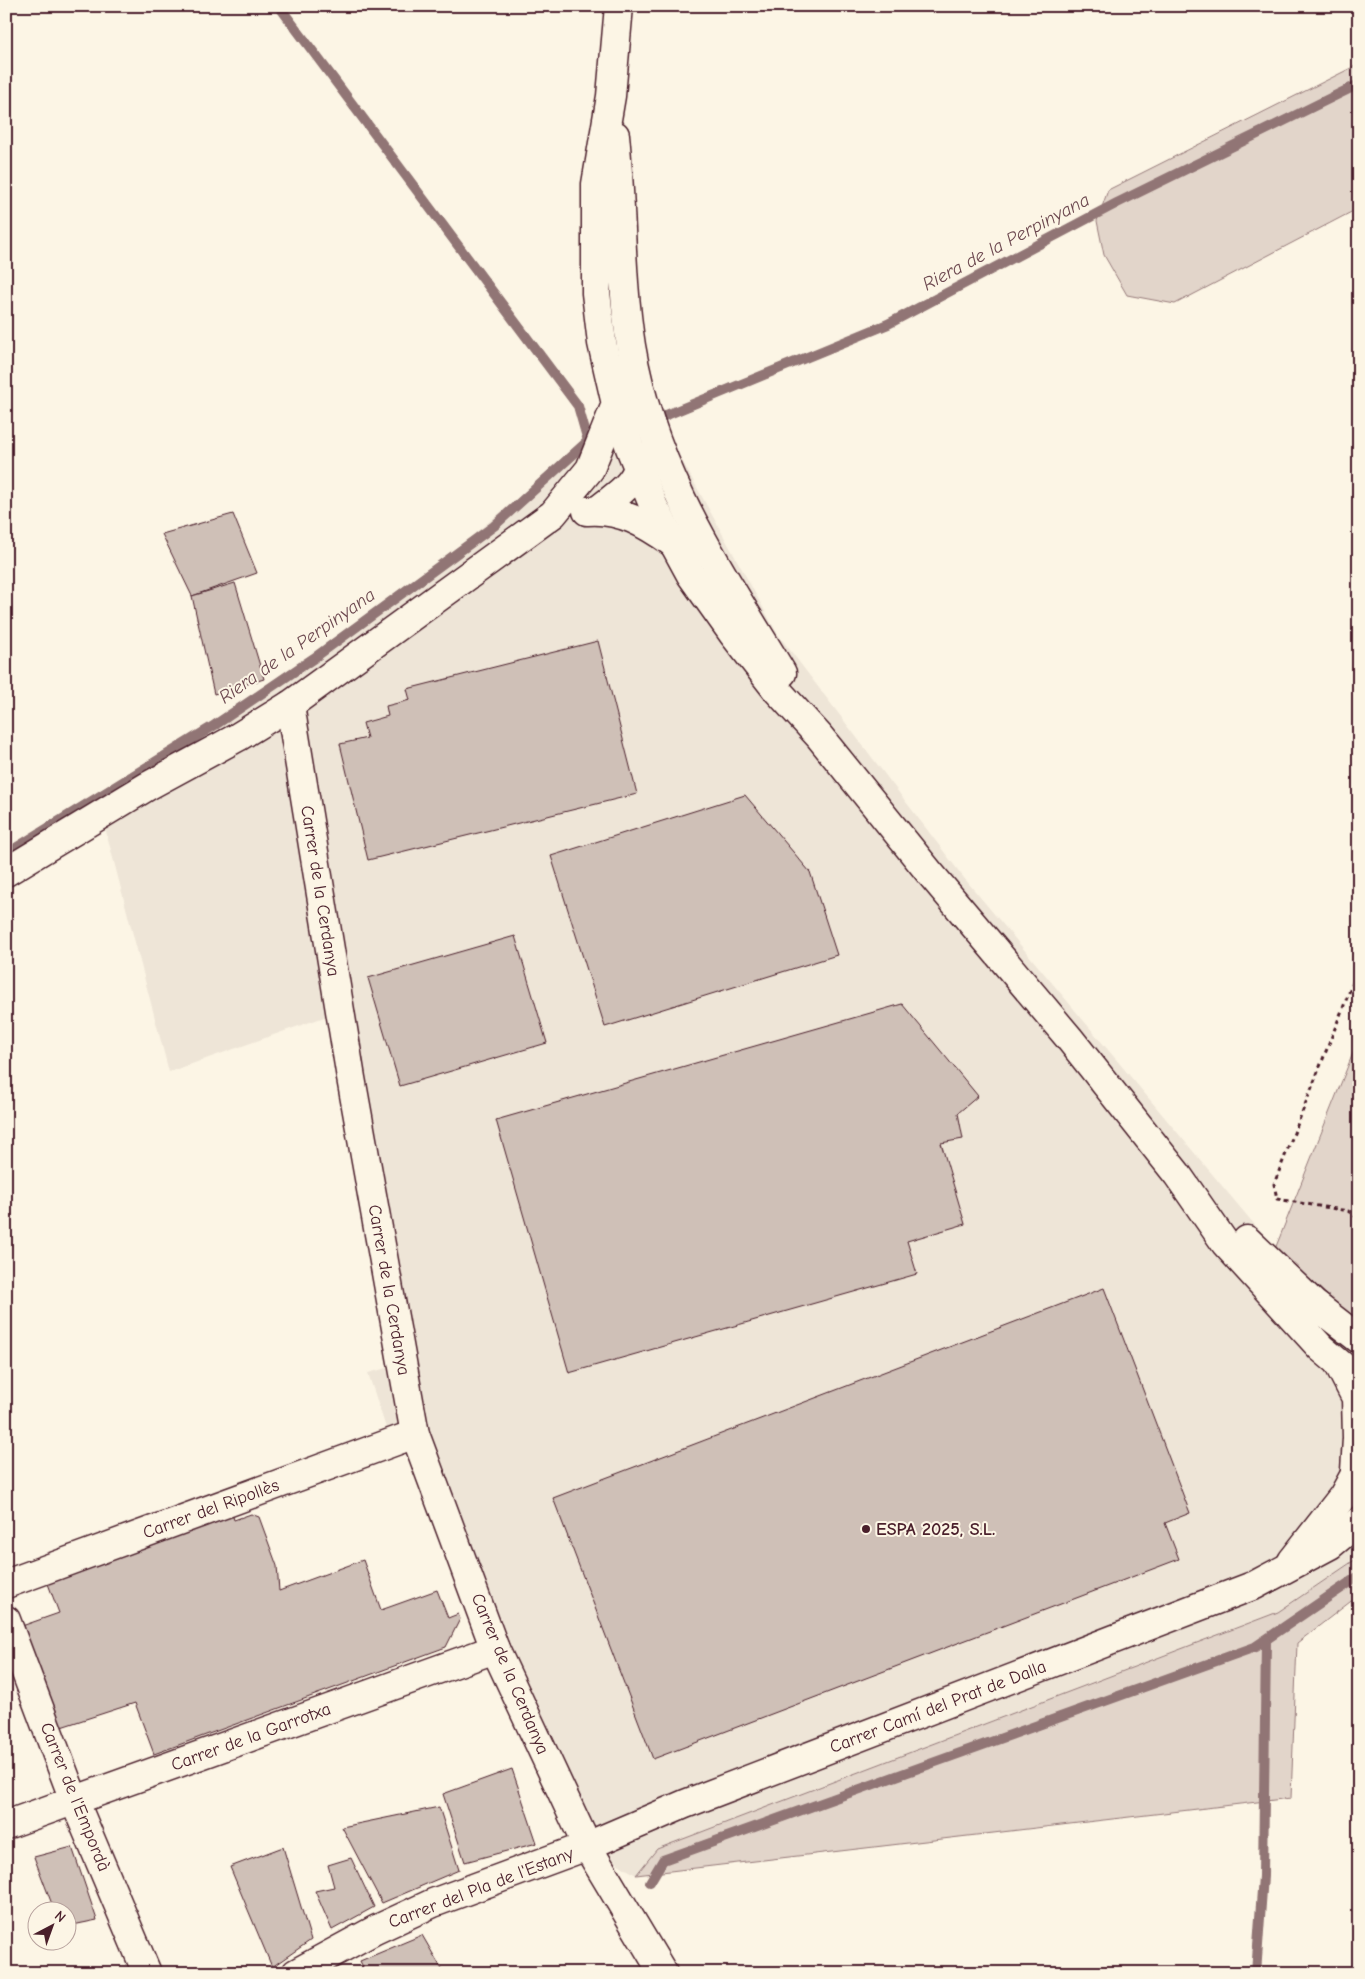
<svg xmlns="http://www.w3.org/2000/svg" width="1365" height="1979" font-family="'Comic Neue',sans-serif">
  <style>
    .built { fill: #eee5d7 }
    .green { fill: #e2d5ca; stroke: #967a7a }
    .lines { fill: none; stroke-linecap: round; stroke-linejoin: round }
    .stream { stroke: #917474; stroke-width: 10 }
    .building { fill: #cfc0b7; stroke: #4a1f2b }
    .street-casing { stroke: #4a1f2b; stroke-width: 31 }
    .secondary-casing { stroke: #4a1f2b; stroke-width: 31 }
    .path { stroke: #4a1f2b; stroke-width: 3; stroke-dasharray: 4 4; stroke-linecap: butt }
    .street { stroke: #fcf5e5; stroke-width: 28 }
    .secondary { stroke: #fcf5e5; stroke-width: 28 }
    .poi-dot { fill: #4a1f2b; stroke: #fcf5e5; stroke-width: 2 }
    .labels { text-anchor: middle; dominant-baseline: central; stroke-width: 4; stroke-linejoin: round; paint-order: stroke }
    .street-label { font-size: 18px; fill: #4a1f2b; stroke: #fcf5e5 }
    .poi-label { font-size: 18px; font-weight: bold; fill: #4a1f2b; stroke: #fcf5e5; text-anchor: start }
    .water-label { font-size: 19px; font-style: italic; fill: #6d4950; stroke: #fcf5e5 }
  </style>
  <rect width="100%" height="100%" fill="#fcf5e5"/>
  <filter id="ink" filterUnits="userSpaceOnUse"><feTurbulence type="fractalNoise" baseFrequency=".02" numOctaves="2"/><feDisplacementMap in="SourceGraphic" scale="10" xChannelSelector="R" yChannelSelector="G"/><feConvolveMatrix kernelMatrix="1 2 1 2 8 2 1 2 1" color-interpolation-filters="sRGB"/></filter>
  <g filter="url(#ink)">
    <!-- built -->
    <path class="built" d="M674,446L777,633L964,878L1275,1249L1359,1323V1557L1278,1612L657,1849L636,1875L566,1831L413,1460L387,1431L368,1373L387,1368L330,1015L169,1072L97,797L187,744L327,654L566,459Z"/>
    <!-- green -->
    <g class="green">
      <path d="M1359,64V208L1175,304L1127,295L1104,255L1097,221L1108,190Z"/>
      <path d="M1359,1038V1323L1275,1249Z"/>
      <path d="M1359,1557V1595L1297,1643L1291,1798L636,1875L657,1849L1278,1612Z"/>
    </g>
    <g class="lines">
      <!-- stream -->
      <g class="stream">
        <path d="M664,416L888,324L1117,203L1359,84"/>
        <path d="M6,854L215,725L314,658L494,526L588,441L578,406L279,6"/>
        <path d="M650,1882L663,1860L1255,1647L1359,1576"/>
        <path d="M1256,1973L1263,1876L1266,1640"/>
      </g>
    </g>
    <!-- building -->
    <g class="building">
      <path d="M233,514L257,573L192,596L162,534Z"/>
      <path d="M235,583L264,679L214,694L192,596Z"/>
      <path d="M598,641L637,794L368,860L340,744L367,738L363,723L388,716L386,706L410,700L407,689Z"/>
      <path d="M745,795L810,872L837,955L605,1027L551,856Z"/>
      <path d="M515,936L547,1043L400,1086L368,978Z"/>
      <path d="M902,1004L978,1096L958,1113L963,1139L941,1143L965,1224L907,1241L917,1274L569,1373L496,1120Z"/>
      <path d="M1104,1288L1190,1513L1165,1523L1179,1559L653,1759L553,1498Z"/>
      <path d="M232,1513L234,1520L251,1514L259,1517L277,1566L279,1591L363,1560L381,1610L437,1590L448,1618L458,1614L460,1619L446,1647L154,1754L135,1703L55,1729L19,1627L59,1613L47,1581Z"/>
      <path d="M512,1769L537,1843L465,1862L443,1794Z"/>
      <path d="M439,1807L459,1870L382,1903L342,1827Z"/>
      <path d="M72,1847L97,1920L68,1926V1912H55L34,1857Z"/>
      <path d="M283,1847L311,1940L272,1967L230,1867Z"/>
      <path d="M351,1858L374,1907L332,1930L315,1891L334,1887L328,1865Z"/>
      <path d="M422,1935L444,1973H366L360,1961Z"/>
    </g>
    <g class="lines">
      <!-- street casing -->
      <g class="street-casing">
        <g id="street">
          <path d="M290,705L351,1078L415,1434L495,1649L587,1846L433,1903L375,1930L296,1973"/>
          <path d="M6,1584L415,1434"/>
          <path d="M6,1620L74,1800L147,1973"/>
          <path d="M6,1825L495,1649"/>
        </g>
      </g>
      <!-- secondary casing -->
      <g class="secondary-casing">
        <g id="secondary">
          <path d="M619,6L611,96L596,184V293L602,343L616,404L630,448L654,507L691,575L733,634L775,688L819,736L929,872L1069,1038L1177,1174L1225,1243L1321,1348L1359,1380"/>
          <path d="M615,135C622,205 620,276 631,346C652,471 718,567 782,673"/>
          <path d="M598,510C617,494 638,484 640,457"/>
          <path d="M587,511C620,508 646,524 673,543"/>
          <path d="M6,872L148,786L238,737L290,705L553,514L590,469L616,404"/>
          <path d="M1247,1240L1314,1304L1359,1339"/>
          <path d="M1340,1367L1356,1398L1357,1438L1355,1471"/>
          <path d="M1292,1561L1343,1496L1359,1467"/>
          <path d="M663,1973L587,1846L685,1804L1255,1585L1330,1545L1359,1521"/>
        </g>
      </g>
      <!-- path -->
      <path class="path" d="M1359,967L1274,1184L1277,1199L1348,1211L1359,1219"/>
      <!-- street -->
      <use href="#street" class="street"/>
      <!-- secondary -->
      <use href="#secondary" class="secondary"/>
    </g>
  </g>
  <!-- markers -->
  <circle class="poi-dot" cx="866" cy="1529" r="5"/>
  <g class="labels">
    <!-- street labels -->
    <g class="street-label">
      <text transform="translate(320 891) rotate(81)">Carrer de la Cerdanya</text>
      <text transform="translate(389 1290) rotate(80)">Carrer de la Cerdanya</text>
      <text transform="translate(211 1509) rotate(-20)">Carrer del Ripollès</text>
      <text transform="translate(510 1674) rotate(67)">Carrer de la Cerdanya</text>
      <text transform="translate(938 1707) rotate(-21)">Carrer Camí del Prat de Dalla</text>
      <text transform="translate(251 1737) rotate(-20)">Carrer de la Garrotxa</text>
      <text transform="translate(75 1797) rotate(68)">Carrer de l'Empordà</text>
      <text transform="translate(481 1888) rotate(-21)">Carrer del Pla de l'Estany</text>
    </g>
    <!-- poi labels -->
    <g class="poi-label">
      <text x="876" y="1529">ESPA 2025, S.L.</text>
    </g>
    <!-- water labels -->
    <g class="water-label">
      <text transform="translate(1006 242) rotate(-28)">Riera de la Perpinyana</text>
      <text transform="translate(297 646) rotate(-35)">Riera de la Perpinyana</text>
    </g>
  </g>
  <!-- margin -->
  <rect width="1365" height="1979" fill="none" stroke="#fcf5e5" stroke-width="25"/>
  <rect x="12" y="12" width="1340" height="1954" fill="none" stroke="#4a1f2b" stroke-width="2" filter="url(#ink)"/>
  <!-- north arrow -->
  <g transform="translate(52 1926) rotate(41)"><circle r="24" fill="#fcf5e5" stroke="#b59f9b"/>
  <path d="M0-4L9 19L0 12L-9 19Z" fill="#4a1f2b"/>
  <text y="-8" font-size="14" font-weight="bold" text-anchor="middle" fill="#4a1f2b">N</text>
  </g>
</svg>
